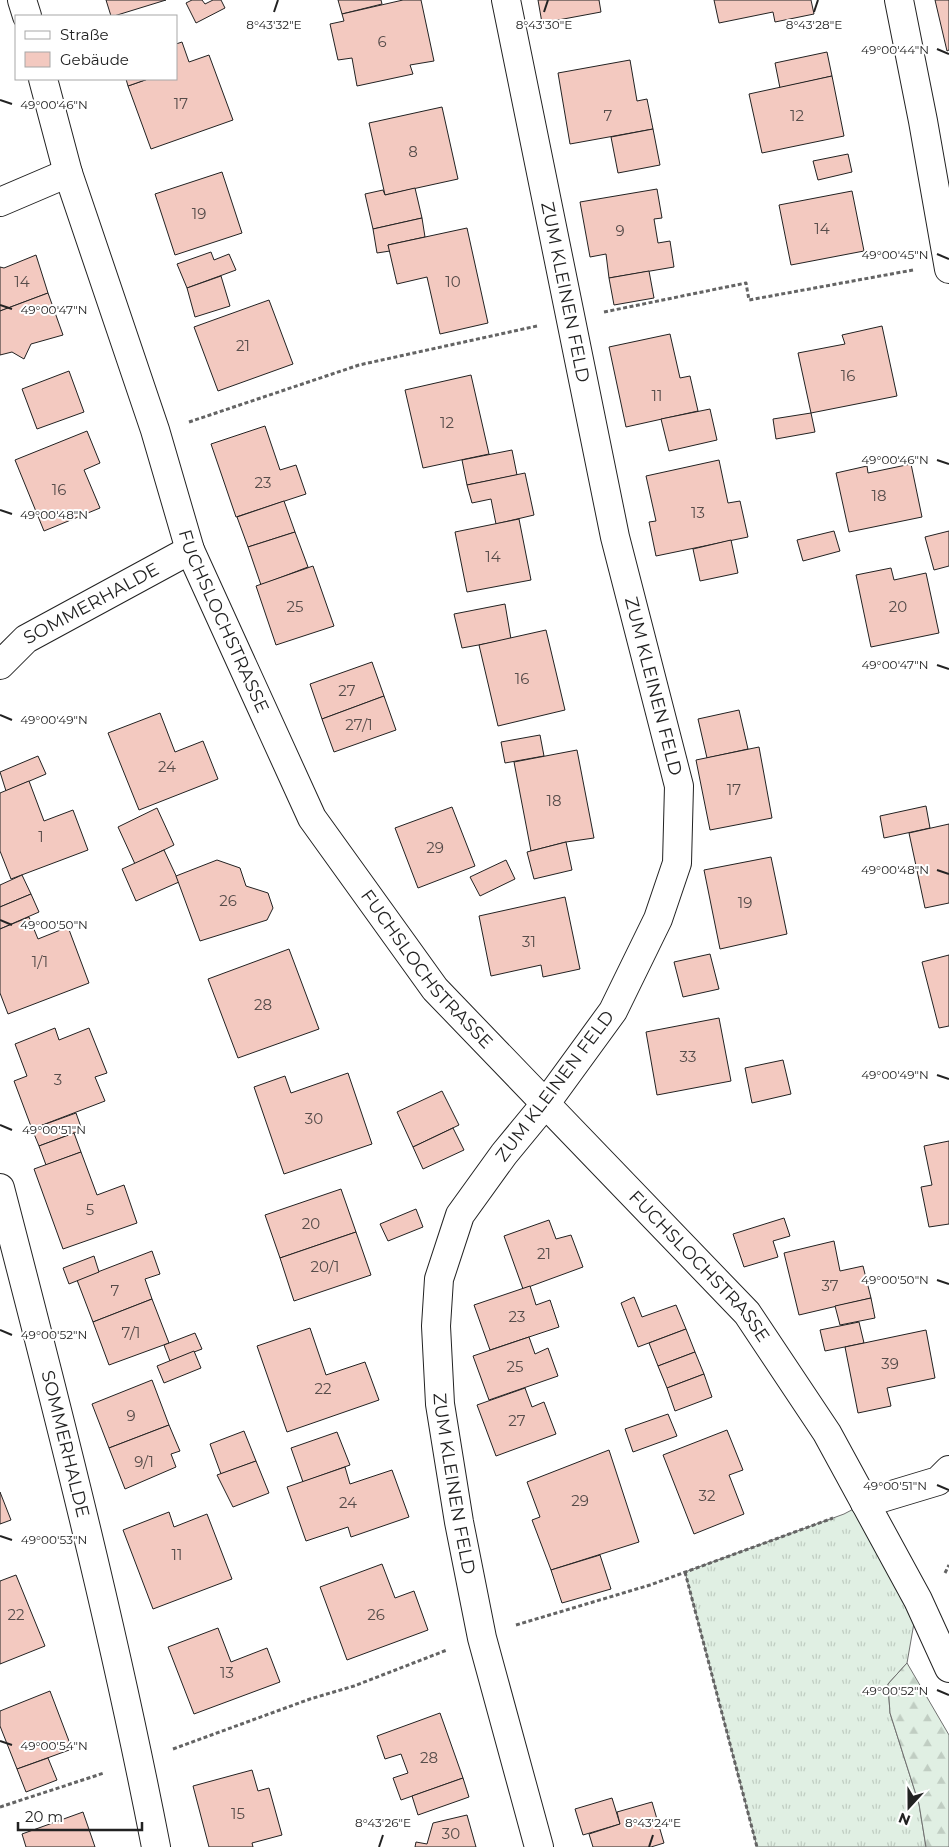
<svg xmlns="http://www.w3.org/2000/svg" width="949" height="1847" font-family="Montserrat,sans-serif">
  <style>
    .grass { fill: url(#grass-tufts); stroke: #6f6f6f }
    .forest { fill: url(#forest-firs); stroke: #6f6f6f }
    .building { fill: #f3c9c0; stroke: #222 }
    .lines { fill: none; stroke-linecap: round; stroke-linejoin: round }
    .minor-casing { stroke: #222; stroke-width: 30 }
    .path { stroke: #646464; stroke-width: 3; stroke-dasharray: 4 2.5; stroke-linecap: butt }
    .minor { stroke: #fff; stroke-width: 28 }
    .ticks { fill: none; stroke: #222; stroke-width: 2 }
    .labels { text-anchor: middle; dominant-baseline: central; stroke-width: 4; stroke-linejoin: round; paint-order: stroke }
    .number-label { font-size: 15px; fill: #564c4a }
    .street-label { font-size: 18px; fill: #222; stroke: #fff }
    .ticks-label { font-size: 12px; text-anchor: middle; fill: #222; stroke: #fff; stroke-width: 4; stroke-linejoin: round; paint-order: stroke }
  </style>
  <defs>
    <pattern id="grass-tufts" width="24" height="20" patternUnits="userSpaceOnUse" patternTransform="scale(1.25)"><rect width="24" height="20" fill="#e0efe3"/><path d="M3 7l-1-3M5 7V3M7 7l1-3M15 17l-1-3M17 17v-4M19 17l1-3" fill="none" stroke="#c0cdc2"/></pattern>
    <pattern id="forest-firs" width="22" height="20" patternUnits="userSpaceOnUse" patternTransform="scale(1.25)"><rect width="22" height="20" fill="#e0efe3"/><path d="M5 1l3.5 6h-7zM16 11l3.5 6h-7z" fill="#c0cdc2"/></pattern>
  </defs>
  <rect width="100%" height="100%" fill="#fff"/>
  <!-- grass -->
  <path class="grass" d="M865,1503L918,1600L907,1663L888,1684L890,1713L919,1804L926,1847H757L685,1572L844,1514Z"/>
  <!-- forest -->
  <path class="forest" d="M907,1663L949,1735V1847H926L919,1804L890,1713L888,1684Z"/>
  <!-- building -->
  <g class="building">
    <path d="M106,0H166L114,16H111Z"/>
    <path d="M192,0H202L205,4L213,0H221L225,8L196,23L186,3Z"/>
    <path d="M338,0H381L382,4L342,14Z"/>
    <path d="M403,0H421L434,61L410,65L413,74L357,86L352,58L338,60L330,24L344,21L342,14Z"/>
    <path d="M538,0H599L601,12L542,23Z"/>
    <path d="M714,0H811L814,14L775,22L773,12L719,23Z"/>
    <path d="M935,0H949V50L947,51Z"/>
    <path d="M182,42L189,62L209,55L233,120L151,149L128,86L148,79H176V44Z"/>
    <path d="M827,52L832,76L780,88L775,63Z"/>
    <path d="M630,60L637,101L647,99L653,129L570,144L558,73Z"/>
    <path d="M832,76L844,136L762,153L749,94Z"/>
    <path d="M126,79H148L128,86Z"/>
    <path d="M442,107L458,179L385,195L369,123Z"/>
    <path d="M653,129L660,165L618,173L611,137Z"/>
    <path d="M848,154L852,172L818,180L813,161Z"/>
    <path d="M222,172L242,233L175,255L155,194Z"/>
    <path d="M415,188L422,218L373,229L365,194L383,190L385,195Z"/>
    <path d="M657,189L662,218L654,219L658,243L670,241L674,267L609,278L606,254L590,257L580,202Z"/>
    <path d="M852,191L864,251L791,265L779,205Z"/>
    <path d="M422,218L425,237L388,245L390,251L377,253L373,229Z"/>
    <path d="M467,228L488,323L440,334L427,277L397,284L388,245Z"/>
    <path d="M211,252L214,260L229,254L236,270L187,288L177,264Z"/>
    <path d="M36,255L48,293L0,311V267L4,268Z"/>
    <path d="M649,271L654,298L614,305L609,278Z"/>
    <path d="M221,276L230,306L195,317L187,288Z"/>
    <path d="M48,293L63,335L31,344L24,359L12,352L0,355V311Z"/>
    <path d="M269,300L293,364L218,391L194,327Z"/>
    <path d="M882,326L897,396L811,413L798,353L845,344L842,335Z"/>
    <path d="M670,334L680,378L690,376L698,411L626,427L609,347Z"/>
    <path d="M69,371L84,412L37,429L22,389Z"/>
    <path d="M471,375L489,454L423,468L405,390Z"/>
    <path d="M710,409L717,440L669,451L661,419Z"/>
    <path d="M811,413L815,432L776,439L773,419Z"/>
    <path d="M265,426L280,470L296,465L306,494L236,517L211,444Z"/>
    <path d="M87,431L100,463L84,470L100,508L44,531L15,460Z"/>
    <path d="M512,450L517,475L467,485L462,460Z"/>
    <path d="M719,460L728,503L740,501L748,537L656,556L649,522L656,521L646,476Z"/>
    <path d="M911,464L922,517L849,532L836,473L867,466L868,473Z"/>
    <path d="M525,473L534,515L496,524L491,499L472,503L467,485Z"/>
    <path d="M284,501L295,532L248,547L237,517Z"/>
    <path d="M519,519L531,580L467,592L455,532Z"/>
    <path d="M834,531L840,551L803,561L797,540Z"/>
    <path d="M949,531V566L934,570L925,537Z"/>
    <path d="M295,532L308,567L261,585L248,547Z"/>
    <path d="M731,540L738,573L700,581L693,549Z"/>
    <path d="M313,566L334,626L276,645L256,586Z"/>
    <path d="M891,568L894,580L926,573L939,633L871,647L856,575Z"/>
    <path d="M505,604L511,639L462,648L454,614Z"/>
    <path d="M546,630L565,710L498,726L479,645Z"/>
    <path d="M372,662L384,696L322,719L310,684Z"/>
    <path d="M384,696L396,730L334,752L322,719Z"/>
    <path d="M739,710L748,749L707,758L698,719Z"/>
    <path d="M160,713L175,752L203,741L218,779L139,810L108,733Z"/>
    <path d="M540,735L544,756L505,763L501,742Z"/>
    <path d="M759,747L772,818L710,830L696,760Z"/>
    <path d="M577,750L594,838L566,842L531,851L514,762Z"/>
    <path d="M38,756L46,774L6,791L0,772Z"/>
    <path d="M29,781L44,821L73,810L88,850L11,879L0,851V793Z"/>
    <path d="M926,806L930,828L884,838L880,816Z"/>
    <path d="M452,807L475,866L418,888L395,828Z"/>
    <path d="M157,808L174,845L135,864L118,827Z"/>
    <path d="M949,824V903L925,908L909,833Z"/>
    <path d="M566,842L572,870L534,879L527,852Z"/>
    <path d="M164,850L179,882L136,901L122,869Z"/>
    <path d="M771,857L787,934L720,949L704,870Z"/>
    <path d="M217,860L240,868L246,886L268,893L273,908L267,920L200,941L176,876Z"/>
    <path d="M506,860L515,879L480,896L470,877Z"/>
    <path d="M22,875L31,894L0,907V885Z"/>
    <path d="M31,894L39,912L0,929V907Z"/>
    <path d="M565,897L580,969L543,977L541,965L491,976L479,916Z"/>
    <path d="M29,917L38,939L68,927L89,983L8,1014L0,993V929Z"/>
    <path d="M289,949L319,1029L238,1058L208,979Z"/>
    <path d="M710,954L719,989L683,997L674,962Z"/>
    <path d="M949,955V1026L939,1028L922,962Z"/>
    <path d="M719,1018L731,1081L657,1095L646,1032Z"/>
    <path d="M55,1028L59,1040L89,1028L107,1073L95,1077L105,1101L32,1129L14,1081L27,1076L15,1044Z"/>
    <path d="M783,1060L791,1094L752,1103L745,1068Z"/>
    <path d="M348,1073L372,1144L284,1174L254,1087L285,1076L291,1093Z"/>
    <path d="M442,1091L459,1125L413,1147L397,1112Z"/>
    <path d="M76,1113L82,1130L39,1146L32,1129Z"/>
    <path d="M453,1128L464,1150L423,1169L413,1147Z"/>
    <path d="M74,1133L81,1152L46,1165L39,1146Z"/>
    <path d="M949,1141V1224L929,1227L921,1187L932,1185L924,1146Z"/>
    <path d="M81,1152L97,1195L124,1185L137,1223L63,1249L34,1169Z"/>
    <path d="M341,1189L356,1232L280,1258L265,1215Z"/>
    <path d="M416,1209L423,1227L388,1241L380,1224Z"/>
    <path d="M784,1218L790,1236L773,1241L778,1257L744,1267L733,1234Z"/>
    <path d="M549,1220L556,1239L571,1235L583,1267L523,1289L504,1236Z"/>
    <path d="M356,1232L371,1275L294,1301L280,1258Z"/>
    <path d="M834,1241L840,1271L863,1266L871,1298L799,1315L784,1253Z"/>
    <path d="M152,1251L160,1274L145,1279L152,1299L93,1322L77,1280Z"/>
    <path d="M94,1256L99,1272L69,1284L63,1268Z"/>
    <path d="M530,1286L536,1305L550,1300L559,1327L490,1350L474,1305Z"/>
    <path d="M634,1297L642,1317L676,1305L686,1329L638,1347L621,1303Z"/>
    <path d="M871,1298L875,1318L840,1325L835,1306Z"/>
    <path d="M152,1299L169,1343L109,1365L93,1322Z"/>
    <path d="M859,1322L864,1343L825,1351L820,1330Z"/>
    <path d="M310,1328L326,1375L365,1362L379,1400L287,1432L257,1346Z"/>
    <path d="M686,1329L695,1352L658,1366L649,1343Z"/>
    <path d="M926,1330L935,1378L887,1388L891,1406L858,1413L845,1347Z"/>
    <path d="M195,1333L202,1349L170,1361L164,1345Z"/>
    <path d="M529,1337L535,1354L548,1348L558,1376L489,1400L473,1356Z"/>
    <path d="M194,1351L201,1368L164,1383L157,1366Z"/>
    <path d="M695,1352L704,1374L667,1388L658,1366Z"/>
    <path d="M704,1374L712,1397L675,1411L667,1388Z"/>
    <path d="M152,1380L169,1425L109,1448L92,1404Z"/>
    <path d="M525,1388L532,1407L544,1402L556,1434L496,1456L477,1405Z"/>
    <path d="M668,1414L677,1436L633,1452L625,1429Z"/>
    <path d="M169,1425L180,1451L171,1454L176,1467L125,1489L109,1448Z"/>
    <path d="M727,1430L743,1470L729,1475L744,1514L694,1534L663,1455Z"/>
    <path d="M244,1431L256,1461L221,1474L210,1444Z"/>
    <path d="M337,1432L350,1465L303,1482L291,1448Z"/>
    <path d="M609,1450L639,1542L551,1570L532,1520L540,1517L527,1482Z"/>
    <path d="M256,1461L269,1493L233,1507L217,1475Z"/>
    <path d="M345,1467L350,1484L392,1470L409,1517L351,1537L348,1527L306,1541L287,1487Z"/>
    <path d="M0,1492L11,1520L0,1524Z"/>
    <path d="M169,1512L174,1527L207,1514L232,1579L153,1609L123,1530Z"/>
    <path d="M600,1555L611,1589L562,1603L551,1570Z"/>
    <path d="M382,1564L395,1598L414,1591L428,1630L347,1660L320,1587Z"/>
    <path d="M16,1575L45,1646L0,1664V1581Z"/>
    <path d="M218,1628L231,1662L267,1648L280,1682L194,1714L168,1647Z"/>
    <path d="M50,1691L72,1749L17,1769L0,1726V1711Z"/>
    <path d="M440,1713L463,1778L401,1800L393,1778L408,1773L401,1754L385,1759L377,1736Z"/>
    <path d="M48,1758L57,1780L26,1792L17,1769Z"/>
    <path d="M252,1770L258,1791L269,1788L282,1835L252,1843L253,1847H209L193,1786Z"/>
    <path d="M463,1778L469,1797L418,1815L412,1796Z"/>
    <path d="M612,1798L620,1824L583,1835L575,1809Z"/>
    <path d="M652,1802L664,1843L651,1847H593L589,1834L620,1824L617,1812Z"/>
    <path d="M83,1812L95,1847H26L22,1834Z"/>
    <path d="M467,1815L476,1847H415L416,1842L427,1844L433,1823Z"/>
  </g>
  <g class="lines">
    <!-- minor casing -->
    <g class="minor-casing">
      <g id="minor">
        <path d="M22,0L27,16"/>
        <path id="s1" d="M506,0L615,537L679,786L677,863L658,919L613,1011L546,1103L504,1154L460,1215L439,1279L436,1326L440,1404L459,1522L482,1638L539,1847"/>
        <path d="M899,0L923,121L949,269"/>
        <path id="s2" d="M43,79L68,173L155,430L190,550L312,818L435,989L747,1313L827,1433L918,1600L949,1668"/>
        <path d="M0,202L68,173"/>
        <path id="s3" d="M0,665L26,639L190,550"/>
        <path id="s4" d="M0,1188C57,1407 113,1626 156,1847"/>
        <path d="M865,1503L938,1481L949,1470"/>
      </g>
    </g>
    <!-- path -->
    <g class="path">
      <path d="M604,312L746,283L749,300L913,270"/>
      <path d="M189,422L359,365L537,326"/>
      <path d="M685,1572L757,1847"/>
      <path d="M945,1573L949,1565"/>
      <path d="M516,1625L650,1585L833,1518"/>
      <path d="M173,1749L310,1699L354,1686L447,1650"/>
      <path d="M0,1807L104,1773"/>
    </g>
    <!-- minor -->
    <use href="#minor" class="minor"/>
  </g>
  <!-- ticks -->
  <path class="ticks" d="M274,12L278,0M544,12L548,0M814,12L818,0M937,49L949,54M0,100L12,104M937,254L949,259M0,305L12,309M937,460L949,464M0,510L12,514M937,665L949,669M0,715L12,720M937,870L949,874M0,920L12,925M937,1075L949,1079M0,1125L12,1130M937,1280L949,1284M0,1330L12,1335M937,1485L949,1490M0,1536L12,1540M937,1690L949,1695M0,1741L12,1745M379,1847L383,1835M649,1847L653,1835"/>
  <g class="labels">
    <!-- number labels -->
    <g class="number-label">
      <text x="382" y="41">6</text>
      <text x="181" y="103">17</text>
      <text x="608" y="115">7</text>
      <text x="797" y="115">12</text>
      <text x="413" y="151">8</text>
      <text x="199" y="213">19</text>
      <text x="822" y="228">14</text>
      <text x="620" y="230">9</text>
      <text x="22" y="281">14</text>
      <text x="453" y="281">10</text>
      <text x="243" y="345">21</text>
      <text x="848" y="375">16</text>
      <text x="657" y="395">11</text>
      <text x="447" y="422">12</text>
      <text x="263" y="482">23</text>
      <text x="59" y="489">16</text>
      <text x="879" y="495">18</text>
      <text x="698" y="512">13</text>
      <text x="493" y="556">14</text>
      <text x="295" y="606">25</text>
      <text x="898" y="606">20</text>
      <text x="522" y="678">16</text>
      <text x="347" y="690">27</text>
      <text x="359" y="724">27/1</text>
      <text x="167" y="766">24</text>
      <text x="734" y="789">17</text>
      <text x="554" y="800">18</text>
      <text x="41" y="836">1</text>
      <text x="435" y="847">29</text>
      <text x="228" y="900">26</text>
      <text x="745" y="902">19</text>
      <text x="529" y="941">31</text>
      <text x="40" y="961">1/1</text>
      <text x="263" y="1004">28</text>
      <text x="688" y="1056">33</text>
      <text x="58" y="1079">3</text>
      <text x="314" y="1118">30</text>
      <text x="90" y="1209">5</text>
      <text x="311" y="1223">20</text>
      <text x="544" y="1253">21</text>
      <text x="325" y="1266">20/1</text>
      <text x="830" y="1285">37</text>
      <text x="115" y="1290">7</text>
      <text x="517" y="1316">23</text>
      <text x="131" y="1332">7/1</text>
      <text x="890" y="1363">39</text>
      <text x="515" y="1366">25</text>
      <text x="323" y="1388">22</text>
      <text x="131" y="1415">9</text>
      <text x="517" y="1420">27</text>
      <text x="144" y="1461">9/1</text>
      <text x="707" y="1495">32</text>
      <text x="580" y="1500">29</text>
      <text x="348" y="1502">24</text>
      <text x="177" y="1554">11</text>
      <text x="16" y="1614">22</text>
      <text x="376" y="1614">26</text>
      <text x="227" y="1672">13</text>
      <text x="429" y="1757">28</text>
      <text x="238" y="1813">15</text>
      <text x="451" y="1833">30</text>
    </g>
    <!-- street labels -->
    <g class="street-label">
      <text stroke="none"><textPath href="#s1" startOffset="298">ZUM KLEINEN FELD</textPath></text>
      <text stroke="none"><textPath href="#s3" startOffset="111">SOMMERHALDE</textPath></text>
      <text stroke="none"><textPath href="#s2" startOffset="572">FUCHSLOCHSTRASSE</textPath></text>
      <text stroke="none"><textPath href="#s1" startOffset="702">ZUM KLEINEN FELD</textPath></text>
      <text stroke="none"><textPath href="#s2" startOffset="978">FUCHSLOCHSTRASSE</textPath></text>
      <text transform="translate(555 1086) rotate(-53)">ZUM KLEINEN FELD</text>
      <text stroke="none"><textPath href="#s2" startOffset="1382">FUCHSLOCHSTRASSE</textPath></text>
      <text stroke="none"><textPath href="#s4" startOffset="264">SOMMERHALDE</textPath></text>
      <text stroke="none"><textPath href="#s1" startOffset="1572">ZUM KLEINEN FELD</textPath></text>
    </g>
  </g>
  <g class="ticks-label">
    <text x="544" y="29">8°43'30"E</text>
    <text x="274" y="29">8°43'32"E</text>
    <text x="814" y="29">8°43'28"E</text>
    <text x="895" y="54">49°00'44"N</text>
    <text x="54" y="109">49°00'46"N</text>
    <text x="895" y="259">49°00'45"N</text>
    <text x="54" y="314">49°00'47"N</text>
    <text x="895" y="464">49°00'46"N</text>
    <text x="54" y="519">49°00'48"N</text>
    <text x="895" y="669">49°00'47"N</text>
    <text x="54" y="724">49°00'49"N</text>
    <text x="895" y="874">49°00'48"N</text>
    <text x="54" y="929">49°00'50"N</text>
    <text x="895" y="1079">49°00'49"N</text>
    <text x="54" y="1134">49°00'51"N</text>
    <text x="895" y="1284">49°00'50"N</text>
    <text x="54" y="1339">49°00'52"N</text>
    <text x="895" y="1490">49°00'51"N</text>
    <text x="54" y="1544">49°00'53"N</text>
    <text x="895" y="1695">49°00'52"N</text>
    <text x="54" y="1750">49°00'54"N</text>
    <text x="383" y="1827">8°43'26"E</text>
    <text x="653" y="1827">8°43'24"E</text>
  </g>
  <!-- legend -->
  <rect x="15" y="15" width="162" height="65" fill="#ffffff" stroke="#a7a7a7"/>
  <rect x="25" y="31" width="25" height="8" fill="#ffffff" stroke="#a7a7a7"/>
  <text x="60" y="40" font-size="15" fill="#222222">Straße</text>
  <rect x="25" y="52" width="25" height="15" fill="#f3c9c0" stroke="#a7a7a7"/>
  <text x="60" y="65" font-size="15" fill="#222222">Gebäude</text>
  <!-- north arrow -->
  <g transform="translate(909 1807) rotate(201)" stroke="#ffffff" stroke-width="4" paint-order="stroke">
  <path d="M0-4L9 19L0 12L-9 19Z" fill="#222222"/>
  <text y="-8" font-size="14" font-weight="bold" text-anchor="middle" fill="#222222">N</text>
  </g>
  <!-- scale -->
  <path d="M18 1822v8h124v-8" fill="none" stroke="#222222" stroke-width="2.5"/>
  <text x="25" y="1822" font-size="15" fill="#222222" stroke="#ffffff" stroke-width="4" paint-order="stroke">20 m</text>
</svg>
